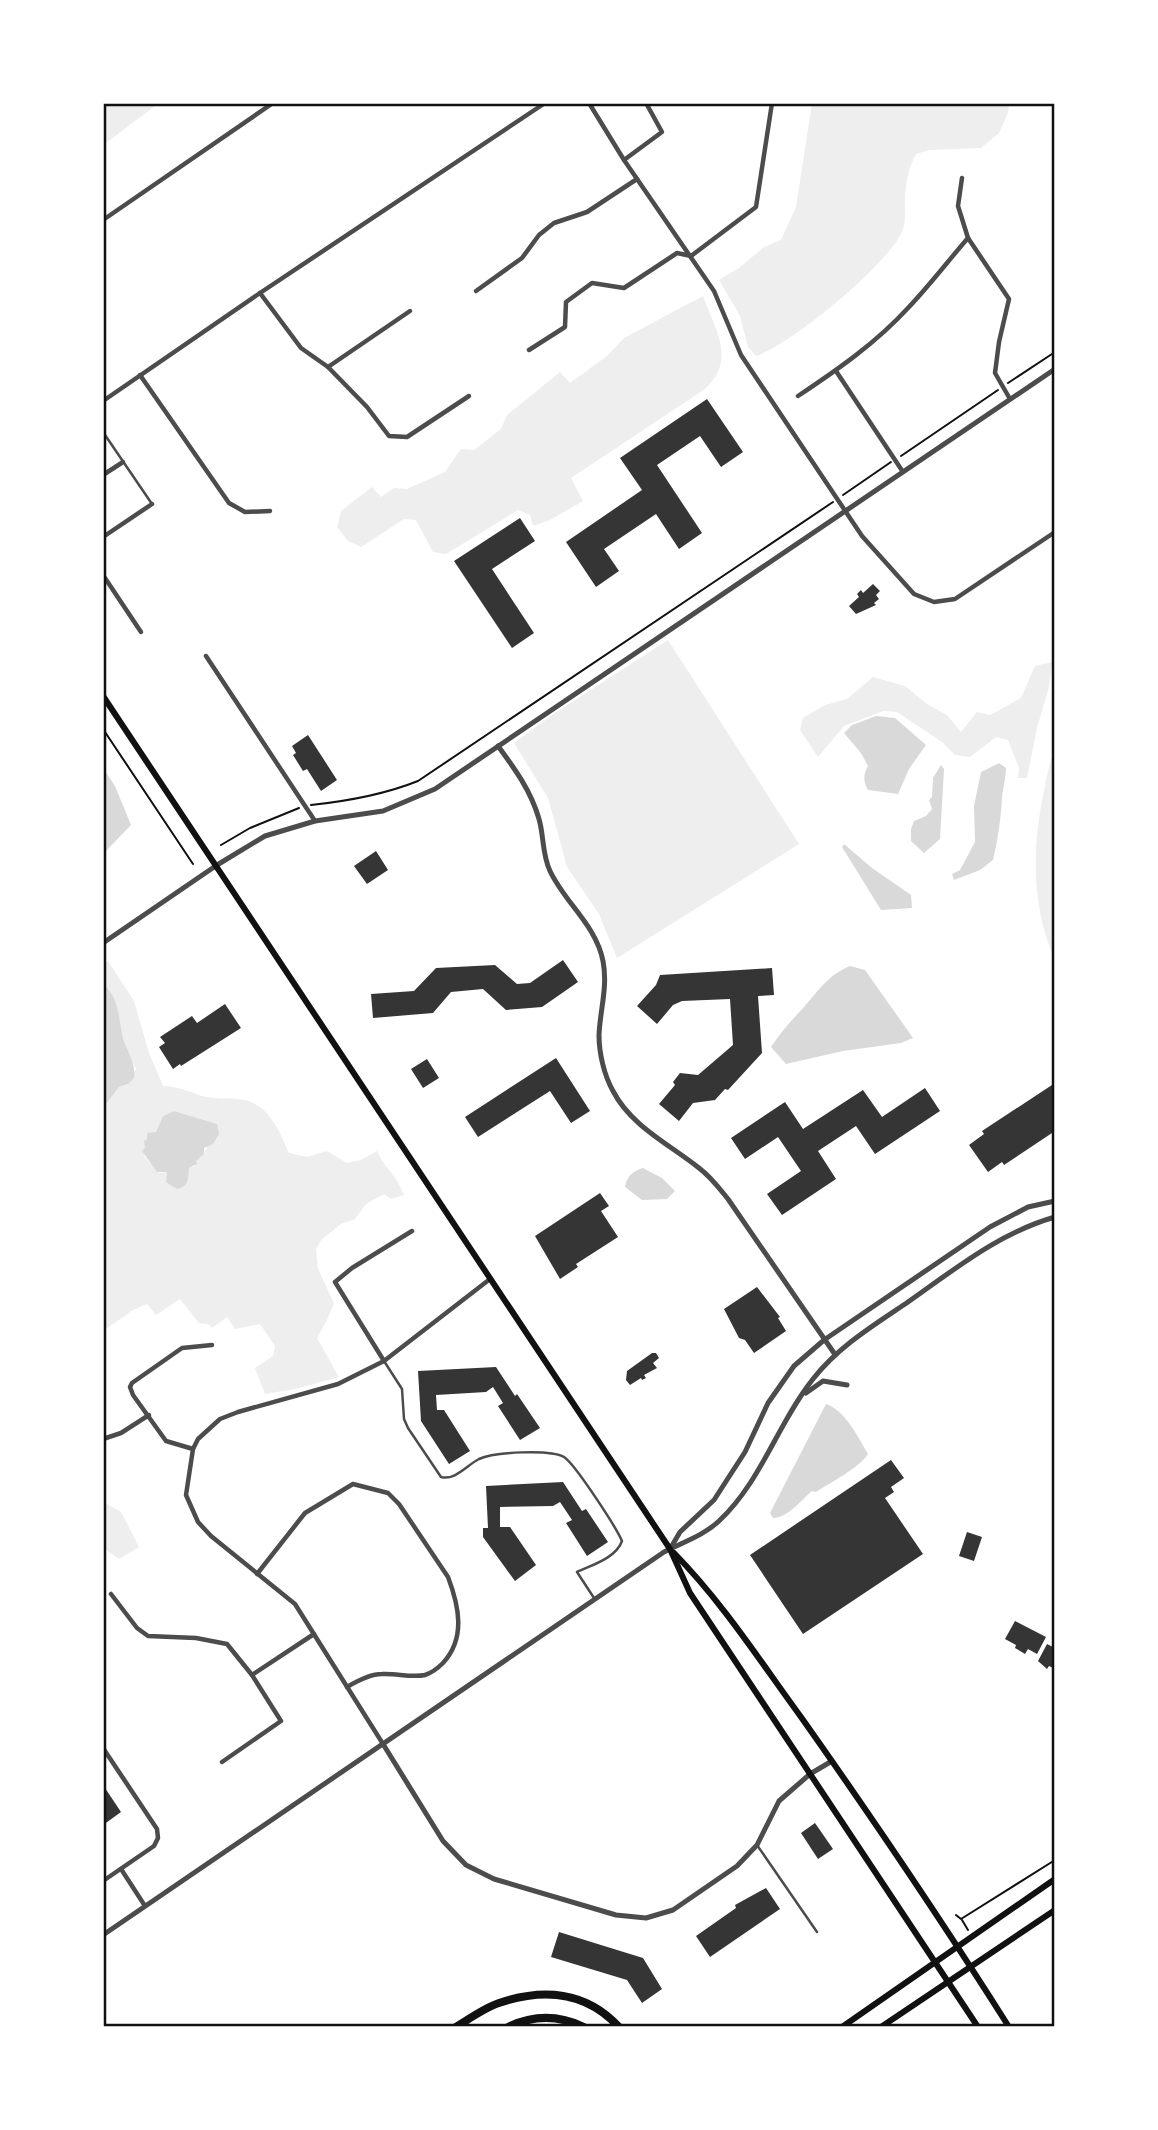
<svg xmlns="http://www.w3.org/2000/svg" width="1158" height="2130" font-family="'DM Sans',sans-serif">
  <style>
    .green { fill: #eee; fill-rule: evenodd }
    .water { fill: #d9d9d9 }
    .building { fill: #353535 }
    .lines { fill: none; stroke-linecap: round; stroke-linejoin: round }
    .path { stroke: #111; stroke-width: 2 }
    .service { stroke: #4c4c4c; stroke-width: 2.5 }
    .minor { stroke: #4c4c4c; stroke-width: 4.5 }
    .tertiary { stroke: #4c4c4c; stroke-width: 5 }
    .secondary { stroke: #111; stroke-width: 6 }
    .motorway { stroke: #111; stroke-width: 8 }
    .neatline { fill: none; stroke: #111; stroke-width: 2.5 }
  </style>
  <rect width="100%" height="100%" fill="#fff"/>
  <!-- green -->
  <g class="green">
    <path d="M103,103H159L103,145Z"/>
    <path d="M812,103H1009L1008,113L999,133L981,148L929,150L916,154C909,166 905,185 905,200C905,210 906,223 902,232C885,267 793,343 756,356L748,347L740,316L719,280L739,268L764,247L781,240L796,207Z"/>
    <path d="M703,296C715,330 737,359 705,389L571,478L583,501L550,520L533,526L530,515L518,510L446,554L433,552L416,520L404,519L361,547L348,541L337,527L341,511L372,487L381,497L394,488L407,489L445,472L461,449L474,450L501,429L507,415L560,372L570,383L607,356L624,338Z"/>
    <path d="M668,640L799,844L617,958L599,914L567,867L548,798L514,743L555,713Z"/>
    <path d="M1052,662L1049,687L1037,728L1027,778H1018L1019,768L1008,740L996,737L970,757L955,755L942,742L897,712L883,711L844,726L818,757L800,730L803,718L825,705L847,699L873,677L905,686L927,704L947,715L961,732L977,712L990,715L1021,698L1035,666Z"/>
    <path d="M1055,749V960C1031,906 1032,847 1044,791C1047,777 1049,762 1055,749Z"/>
    <path d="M108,961L134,1001L149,1053L163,1086C179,1086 191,1093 206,1097C216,1099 228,1098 239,1099C269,1103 278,1129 289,1153L307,1157L327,1151L347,1163L361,1160L377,1151C385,1169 396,1174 404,1195L391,1199L384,1194L366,1204L355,1219L341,1224L322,1239L316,1249L318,1269L334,1303L327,1320L317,1338L339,1377L295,1389L265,1394L255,1368L273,1356L275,1346L260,1324L235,1329L227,1317L212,1328L208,1324L199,1323L180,1299L156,1315L147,1304L133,1310L103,1331V1108L119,1087L128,1084L136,1069C131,1059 126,1047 123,1037C119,1019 118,997 103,984V965ZM174,1111L217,1124L204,1154L196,1161L195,1166L189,1168L177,1189L171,1183L167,1172L159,1173L144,1156L147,1139L156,1132L163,1116Z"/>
    <path d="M103,1502L121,1512L139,1547L119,1559L103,1548Z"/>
  </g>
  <!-- water -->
  <g class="water">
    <path d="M876,716L895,718L926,745L909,769L898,794L868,790C863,781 863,775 868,766L861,753L844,733L852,725Z"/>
    <path d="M999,763L1006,768C1006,778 1003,787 1002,797C1001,819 998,838 993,860L980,870L954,880L952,874L960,870L975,842L974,806L981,772Z"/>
    <path d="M941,765L944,769L940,839L924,853L911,841V829L914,821L926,816L932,809L929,800L932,797L933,778Z"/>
    <path d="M103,768L115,786L131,825L103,854Z"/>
    <path d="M844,844L872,868L911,895L912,908L881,910L842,847Z"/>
    <path d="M850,966L865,970L913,1038L901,1043L843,1051L786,1064L771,1047C781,1032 792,1020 804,1007C819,990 828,975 850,966Z"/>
    <path d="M103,984C121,999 118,1021 124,1041C129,1054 136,1065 134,1078L128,1084L119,1087L103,1108Z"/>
    <path d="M174,1111L217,1124L219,1134L213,1144L204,1148V1154L196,1161L197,1164L189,1168C188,1178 189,1187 177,1189L166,1182L167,1172H157L142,1151L145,1148L144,1141L147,1139V1133L156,1132L163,1116Z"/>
    <path d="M643,1168L662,1178L675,1191L667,1199L642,1200L625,1187C626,1177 634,1170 643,1168Z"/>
    <path d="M826,1404C845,1410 858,1437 868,1454C859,1468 830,1483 816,1492L812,1491C801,1500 789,1517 773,1518L770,1513Z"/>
  </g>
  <!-- building -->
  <g class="building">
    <path d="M707,399L743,452L721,467L700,436L657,465L702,533L679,549L656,514L604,549L619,571L596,587L566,542L642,490L620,458Z"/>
    <path d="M520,518L535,541L492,569L534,633L512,648L454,561Z"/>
    <path d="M873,584L880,591L876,595L879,599L874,603L876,605L856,614L849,606L859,597L857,594L861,590L863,593Z"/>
    <path d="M308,735L337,780L321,791L307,769L303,771L293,755L296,753L292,746Z"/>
    <path d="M376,851L388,870L367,884L354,866Z"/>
    <path d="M563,960L578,982L542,1007L506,1010L483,989L451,992L433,1013L373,1018L371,994L414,991L436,968L495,965L517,984L530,983Z"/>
    <path d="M772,968L774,995L758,996L762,1053L728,1090L725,1089L715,1100L693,1103L679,1121L659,1104L675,1085L673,1082L680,1073L698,1075L733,1045L730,999L682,1001L673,1005L657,1024L637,1006L656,985L660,975Z"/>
    <path d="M225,1004L241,1028L181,1066L180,1064L173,1069L159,1047L165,1043L160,1037L192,1016L197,1023Z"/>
    <path d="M556,1058L590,1111L571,1123L550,1091L478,1137L465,1117Z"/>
    <path d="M427,1059L439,1078L423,1088L411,1069Z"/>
    <path d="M1052,1085L1055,1087V1131L1004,1165L1002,1162L988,1172L969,1145L984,1134L982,1131Z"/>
    <path d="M925,1088L940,1111L875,1154L856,1126L818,1151L836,1179L782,1215L767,1194L801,1171L778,1137L745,1159L731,1138L785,1102L803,1129L863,1090L882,1117Z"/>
    <path d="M600,1193L609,1206L601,1211L618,1237L576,1264L578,1267L560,1279L535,1236Z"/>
    <path d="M757,1287L780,1317L778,1318L786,1331L754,1353L745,1340L739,1338L724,1309Z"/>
    <path d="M652,1353H656L659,1358L653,1363L657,1368L644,1375L646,1378L642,1380L641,1378L630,1385L626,1380L627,1371Z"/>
    <path d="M496,1367L515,1396L517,1394L540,1428L520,1440L498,1406L503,1403L493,1387L486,1392L436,1395L437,1410H444L470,1451L449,1464L421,1421L418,1371Z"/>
    <path d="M891,1460L904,1478L891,1487L894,1492L885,1498L923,1554L803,1634L750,1555Z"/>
    <path d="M563,1482L582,1511L586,1509L608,1542L587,1556L566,1523L572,1520L560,1502L553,1506L500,1507V1527H510L536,1565L515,1581L483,1537V1528H488L486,1486Z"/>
    <path d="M967,1532L982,1537L974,1561L959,1556Z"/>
    <path d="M1015,1621L1046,1637L1037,1654L1028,1649L1025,1654L1015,1648L1016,1645L1005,1639Z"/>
    <path d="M1047,1644L1055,1648L1053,1668L1049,1666L1047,1669L1038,1661Z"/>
    <path d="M103,1785L121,1812L103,1825Z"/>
    <path d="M815,1823L833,1849L818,1859L801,1833Z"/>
    <path d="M766,1888L780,1909L710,1957L696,1936L736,1908L735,1905Z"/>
    <path d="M559,1932L643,1958L662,1989L642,2003L627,1980L551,1957Z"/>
  </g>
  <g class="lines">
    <!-- path -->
    <g class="path">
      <path d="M1008,383L1055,352"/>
      <path d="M901,456L998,390"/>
      <path d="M843,495L891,462"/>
      <path d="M103,729L193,864"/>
      <path d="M311,805C349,801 383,795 418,781L833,502"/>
      <path d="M221,845L250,828L299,808"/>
      <path d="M956,1915L961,1919L1055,1860"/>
      <path d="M962,1920L968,1930"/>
    </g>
    <!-- service -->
    <g class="service">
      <path d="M103,432L152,504"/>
      <path d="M384,1361L402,1389L404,1419L408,1428L441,1477C455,1481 467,1465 479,1459C494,1452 550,1449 564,1457C575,1464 616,1527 622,1541C616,1558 592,1565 577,1572L594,1598"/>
      <path d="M757,1845L817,1932"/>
    </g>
    <!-- minor -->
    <g class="minor">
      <path d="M589,103L624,160L714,291L741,355L862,536L914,594L934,602L955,599L1055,532"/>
      <path d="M624,160L662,132L646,103"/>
      <path d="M962,178L958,206L968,238L1009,299L999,342L995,373L1010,399"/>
      <path d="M103,220L273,103"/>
      <path d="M476,291L522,258L539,235L554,223L587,212L637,179"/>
      <path d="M260,293L301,348L328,367L367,407L389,436L407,437L469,396"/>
      <path d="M529,350L565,327L566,302L592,283L624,288L677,253L691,256L756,207L772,103"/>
      <path d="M328,367L410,311"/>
      <path d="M836,371L903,472"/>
      <path d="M140,375L229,503L245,512L270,511"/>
      <path d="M798,396C837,370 876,343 908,308C929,286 948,261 968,238"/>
      <path d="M103,401L260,293L545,103"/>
      <path d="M103,475L123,462"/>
      <path d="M103,537L152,504"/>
      <path d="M103,575L141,632"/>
      <path d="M206,656L315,821"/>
      <path d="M384,1361L335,1282L352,1268L412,1231"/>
      <path d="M103,1439L121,1433L149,1415"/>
      <path d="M193,1449L166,1441L133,1395L130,1387L132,1383L182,1348L212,1345"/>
      <path d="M257,1574L305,1513L353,1484L388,1493L399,1504L448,1577C459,1606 466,1638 443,1663C439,1667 431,1673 425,1675C411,1678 396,1673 382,1674C371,1674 357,1681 347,1687"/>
      <path d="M111,1594L137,1628L148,1636L196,1638L227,1644L252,1675L281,1721L222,1762"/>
      <path d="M252,1675L314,1634"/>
      <path d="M383,1744L295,1604L211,1536L198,1522L186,1495L193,1449L198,1439L220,1419L238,1412L338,1384L384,1361L490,1279"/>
      <path d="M103,1748L157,1829L158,1838L154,1846L103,1881"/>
      <path d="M121,1869L145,1906"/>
    </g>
    <!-- tertiary -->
    <g class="tertiary">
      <path d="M498,746C515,769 531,791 539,819C544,836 542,854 550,871C565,903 596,925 603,961C608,987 600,1010 599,1035C599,1053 604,1075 613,1091C631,1126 669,1144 699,1168C711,1177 719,1188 728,1199L834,1353"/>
      <path d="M103,943L217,865L265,836L315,821L383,811L435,789L1055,369"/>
      <path d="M806,1393L823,1381L847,1385"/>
      <path d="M670,1549L680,1532L714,1500L745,1452L768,1403L794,1366L824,1340L990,1227L1028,1207L1055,1201"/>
      <path d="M383,1744L443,1841L466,1865L494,1879L616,1915L646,1918L673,1910L737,1866L757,1845L779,1801L810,1774L832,1761"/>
      <path d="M103,1935L664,1552C683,1542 703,1536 719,1521C761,1482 778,1423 813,1379C839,1346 874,1325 908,1302C955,1269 999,1233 1055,1217"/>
    </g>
    <!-- secondary -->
    <g class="secondary">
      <path d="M103,696L670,1549L690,1593L978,2027"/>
      <path d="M674,1553C723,1603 760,1661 801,1717C873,1819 942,1921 1009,2027"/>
      <path d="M842,2027L1055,1879"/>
      <path d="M881,2027L1055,1910"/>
    </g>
    <!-- motorway -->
    <g class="motorway">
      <path d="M456,2027C469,2019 484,2008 499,2003C543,1988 586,1991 619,2027"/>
      <path d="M508,2027C533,2015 559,2015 584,2027"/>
    </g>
  </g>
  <!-- border -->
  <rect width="1158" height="2130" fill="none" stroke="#ffffff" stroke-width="210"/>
  <rect x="105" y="105" width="948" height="1920" class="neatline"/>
</svg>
